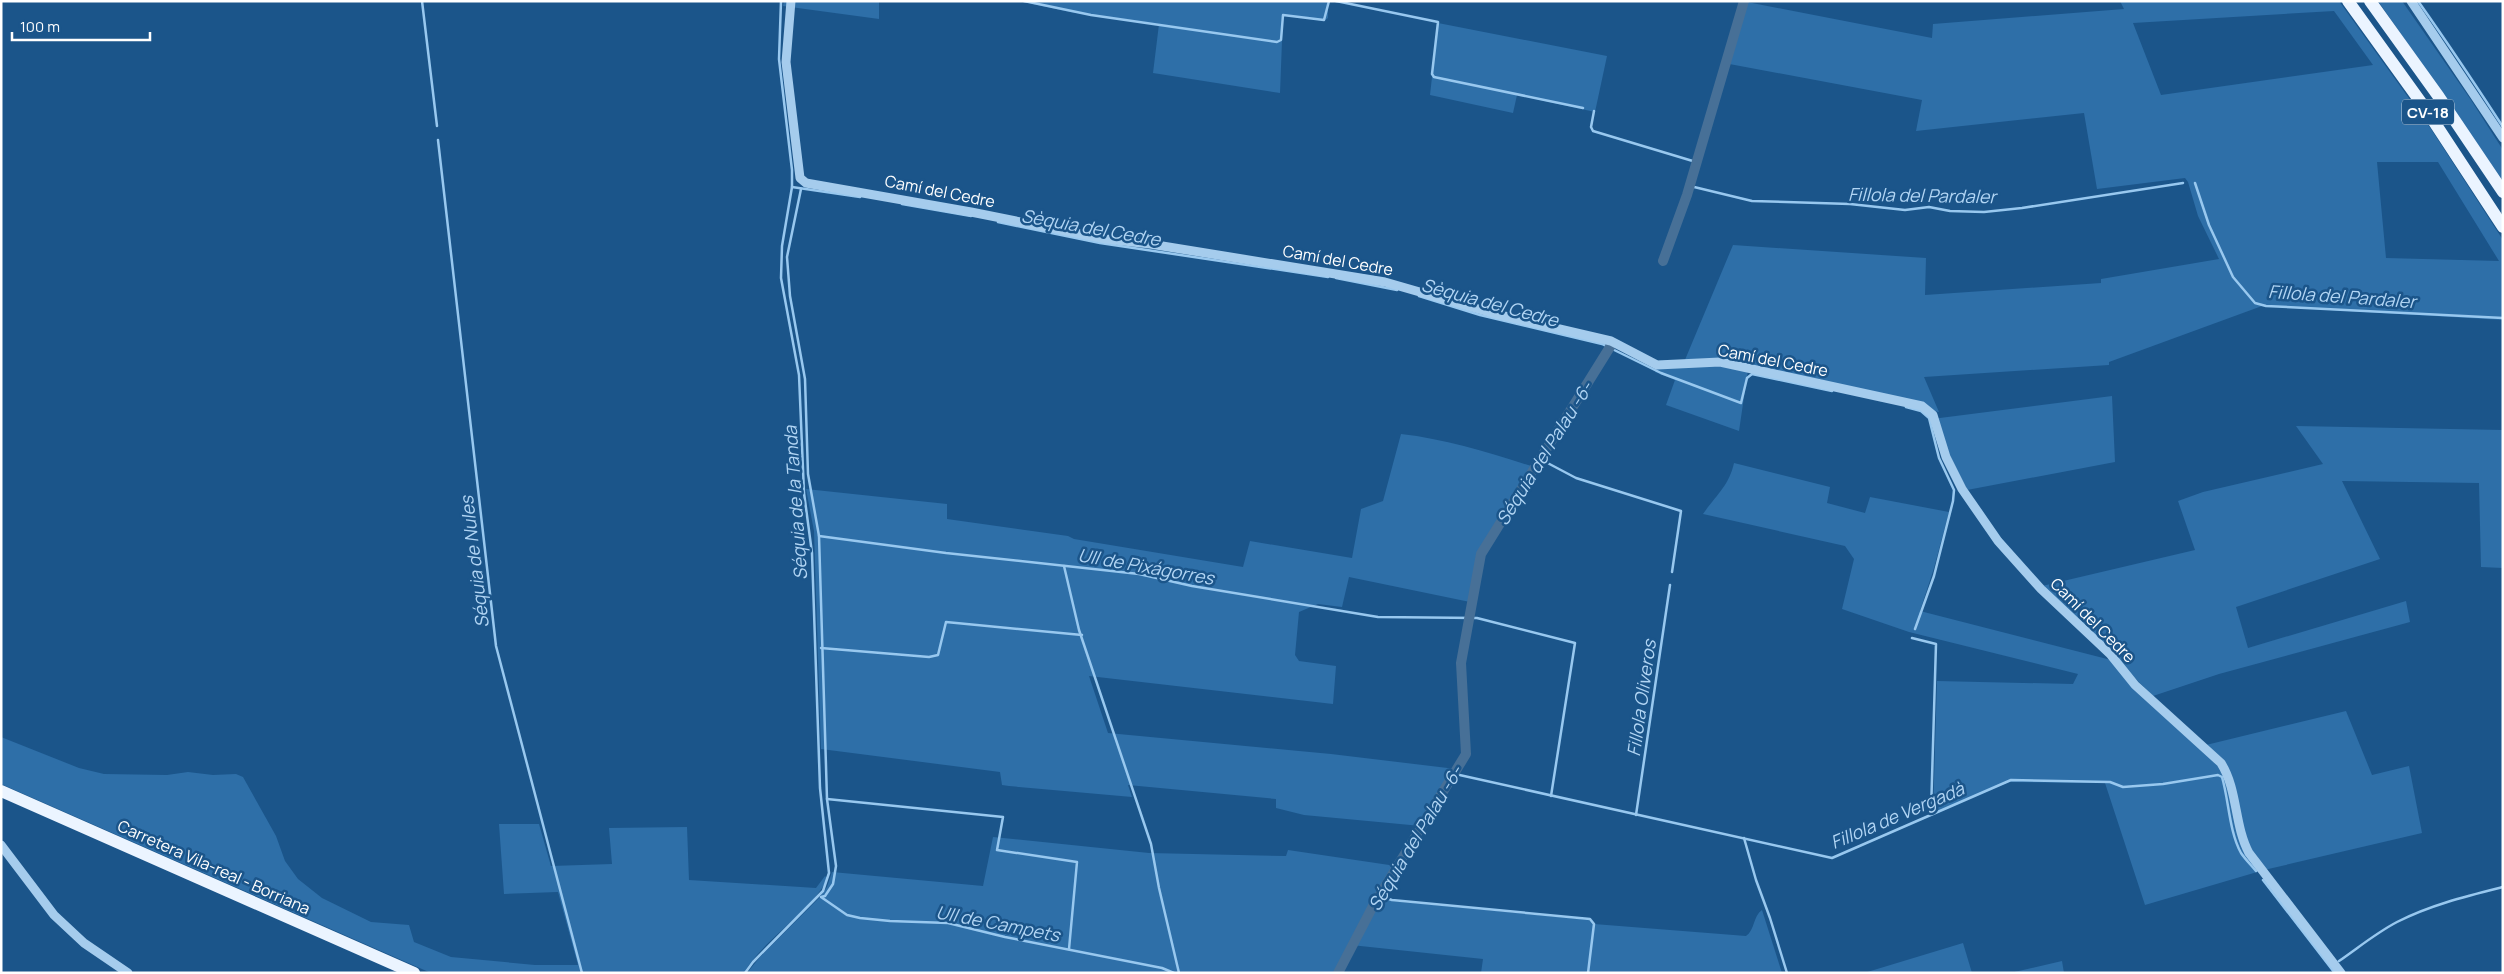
<svg xmlns="http://www.w3.org/2000/svg" width="2504" height="974" font-family="Manrope,sans-serif">
  <style>
    .green { fill: #2e6fa8; fill-rule: evenodd }
    .lines { fill: none; stroke-linecap: round; stroke-linejoin: round }
    .stream { stroke: #98c8ef; stroke-width: 2.5 }
    .canal { stroke: #477097; stroke-width: 10 }
    .minor { stroke: #a5cced; stroke-width: 9 }
    .major { stroke: #ebf4ff; stroke-width: 12 }
    .labels { text-anchor: middle; dominant-baseline: central; stroke-width: 5; stroke-linejoin: round; paint-order: stroke }
    .shield { fill: #1b558a; stroke: #bbccdc; stroke-width: 1 }
    .shield-label { font-size: 15px; font-weight: bold; fill: #fff }
    .street-label { font-size: 16px; fill: #fff; stroke: #1b558a }
    .water-label { font-size: 18px; font-style: italic; fill: #b1d5f4; stroke: #1b558a }
  </style>
  <rect width="100%" height="100%" fill="#1b558a"/>
  <!-- green -->
  <g class="green">
    <path d="M784,1H879V19L783,6Z"/>
    <path d="M1019,1H1330L1328,4V18L1324,21L1283,15L1280,93L1153,73L1159,24L1070,12Z"/>
    <path d="M1742,1L1932,38L1933,24L2124,9L2120,1H2339L2431,129L2503,240V320L2262,306L2109,362V365L1924,377L1939,412L1748,370L1739,431L1666,405L1675,380L1655,372L1656,368L1682,367L1733,245L1926,258L1925,295L2101,283V279L2219,259L2198,216L2188,182L2185,178L2097,189L2084,113L1916,131L1922,100L1724,63ZM2334,11L2373,65L2161,95L2133,23ZM2377,162H2438L2499,261L2386,258Z"/>
    <path d="M2378,1H2402L2471,100L2503,150V181Z"/>
    <path d="M1438,23L1607,56L1595,112L1517,95L1513,113L1430,95Z"/>
    <path d="M2112,396L2115,462L1967,490L1932,419Z"/>
    <path d="M2296,426L2503,430V568L2481,567L2479,483L2342,481L2380,559L2236,607L2248,648L2406,601L2410,622L2219,674L2153,696L2042,586L2195,550L2178,501L2203,492L2323,464Z"/>
    <path d="M1401,434C1446,439 1490,453 1534,467L1479,553L1470,602L1349,577L1342,607L1318,604L1299,612L1295,655L1299,661L1336,666L1333,704L1089,676L1108,733L1331,754L1456,769L1421,826L1304,815L1276,808V799L1128,785L1132,797L1009,786L1002,785L1000,772L821,749L814,531L806,489L947,504V519L1068,536L1074,539L1243,567L1250,541L1352,558L1361,509L1383,501Z"/>
    <path d="M1734,463L1830,487L1827,503L1865,513L1870,497L1949,512L1934,568L1920,611L2111,660L2132,685L2194,743L2206,745L2346,711L2372,775L2409,766L2422,833L2264,870L2145,905L2105,783L2009,782L1933,814L1937,681L2073,684L2078,674L1909,632L1842,609L1854,559L1845,546L1703,514C1716,495 1729,486 1734,463Z"/>
    <path d="M1,737L79,768L104,774L167,775L188,772L213,775L236,774L243,777L276,836L285,861L298,879L322,898L371,922L409,925L414,942L451,957L535,965H578L558,892L504,894L499,824H539L551,866L612,864L609,828L687,827L689,880L816,888L825,876L827,878C818,906 760,942 744,973H431L1,784Z"/>
    <path d="M993,837L1149,853L1286,856L1288,850L1396,866L1378,895L1392,901L1590,920L1594,924L1746,936C1755,930 1753,916 1762,910L1782,973H1481L1483,959L1351,945L1337,973H747L760,957L820,897L827,887L832,872L983,886Z"/>
    <path d="M1963,943L1972,973H1864Z"/>
    <path d="M2062,961L2064,973H2010Z"/>
  </g>
  <g class="lines">
    <!-- stream -->
    <g class="stream">
      <path d="M422,1L437,126"/>
      <path d="M1024,1L1091,15L1277,42L1281,40L1283,15L1324,20L1329,1"/>
      <path d="M1336,1L1438,22L1432,74L1434,77L1583,108"/>
      <path d="M2418,1C2447,42 2475,84 2503,127"/>
      <path d="M1594,111L1591,127L1593,131L1696,162"/>
      <path d="M438,140L496,646L582,973"/>
      <path d="M2195,183L2209,225L2233,277L2255,303L2266,306L2503,318"/>
      <path d="M1690,186L1752,201L1850,204L1905,210L1929,207L1950,211L1984,212L2022,208L2183,183"/>
      <path d="M792,187L860,197"/>
      <path d="M801,189L787,257L790,296L805,379L808,474L819,536L827,799L836,866L833,884L825,896L821,897L847,915L860,918L890,921L948,923L1005,937L1162,968L1174,973"/>
      <path d="M902,204L971,216"/>
      <path d="M998,222L1100,243L1328,277"/>
      <path d="M1336,278L1397,290"/>
      <path d="M1419,296L1480,315L1602,344L1661,373L1741,403L1747,378L1752,374L1832,391"/>
      <path d="M1906,407L1921,411L1929,418L1939,458L1954,490L1953,501L1934,576L1915,629"/>
      <path d="M1540,459L1576,478L1681,511L1672,572"/>
      <path d="M819,536L946,553L1139,574L1192,586L1378,617L1477,618L1575,643L1551,796"/>
      <path d="M1064,566L1079,630L1151,844L1159,888L1179,973"/>
      <path d="M1912,638L1936,644L1931,812"/>
      <path d="M821,648L929,657L938,655L946,622L1082,635"/>
      <path d="M1455,774L1832,858L2011,780L2110,782L2123,787L2163,784L2218,775L2222,777C2229,801 2229,831 2241,853C2245,859 2251,865 2256,871"/>
      <path d="M827,799L1003,817L997,850L1077,862L1069,949"/>
      <path d="M1636,815L1670,585"/>
      <path d="M1744,838L1756,880L1770,918L1787,973"/>
      <path d="M2263,880L2334,972"/>
      <path d="M1379,896L1392,900L1590,919L1594,924L1588,973"/>
      <path d="M2339,961C2358,948 2376,933 2397,922C2430,905 2467,896 2503,887"/>
      <path d="M745,973L753,962L823,891L829,873L820,788L812,553L804,493L799,375L781,278L782,246L792,187V170L779,59L781,1"/>
    </g>
    <!-- canal -->
    <g class="canal">
      <path d="M1663,261L1687,195L1744,1"/>
      <path d="M1338,973L1373,906L1466,754L1461,663L1481,554L1610,347"/>
    </g>
    <!-- minor -->
    <g class="minor">
      <path d="M791,1L786,62L800,178L806,183L971,212L1106,239L1150,244L1385,282L1496,314L1611,341L1657,365L1720,362L1922,406L1933,415L1946,457L1962,489L1998,541L2041,589L2110,654L2135,685L2221,763C2238,790 2234,825 2249,853L2341,973"/>
      <path d="M2411,1L2503,138"/>
      <path d="M1,845L54,915L84,943L128,973"/>
    </g>
    <!-- major -->
    <g class="major">
      <path d="M2348,1L2425,108L2503,227"/>
      <path d="M2370,1L2439,97L2503,192"/>
      <path d="M1,791L414,973"/>
    </g>
  </g>
  <g class="labels">
    <!-- shield labels -->
    <rect class="shield" x="2402" y="99.5" width="52" height="25" rx="4"/>
    <g class="shield-label">
      <text x="2428" y="112">CV-18</text>
    </g>
    <!-- street labels -->
    <g class="street-label">
      <text transform="translate(940 191) rotate(11)">Camí del Cedre</text>
      <text transform="translate(1338 260) rotate(10)">Camí del Cedre</text>
      <text transform="translate(1773 360) rotate(11)">Camí del Cedre</text>
      <text transform="translate(2093 620) rotate(45)">Camí del Cedre</text>
      <text transform="translate(214 867) rotate(24)">Carretera Vila-real - Borriana</text>
    </g>
    <!-- water labels -->
    <g class="water-label">
      <text transform="translate(1922 195) rotate(1)">Fillola del Pardaler</text>
      <text transform="translate(1091 227) rotate(10)">Sèquia del Cedre</text>
      <text transform="translate(2342 296) rotate(4)">Fillola del Pardaler</text>
      <text transform="translate(1490 302) rotate(15)">Sèquia del Cedre</text>
      <text transform="translate(1544 453) rotate(-58)">Séquia del Palau -6-</text>
      <text transform="translate(795 503) rotate(-94)">Séquia de la Tanda</text>
      <text transform="translate(474 562) rotate(-97)">Séquia de Nules</text>
      <text transform="translate(1146 566) rotate(10)">Ull de Pixágorres</text>
      <text transform="translate(1641 698) rotate(-82)">Fillola Oliveros</text>
      <text transform="translate(1897 815) rotate(-23)">Fillola de Vergadà</text>
      <text transform="translate(1415 838) rotate(-59)">Séquia del Palau -6-</text>
      <text transform="translate(998 923) rotate(11)">Ull de Campets</text>
    </g>
  </g>
  <!-- border -->
  <rect width="2504" height="974" fill="none" stroke="#ffffff" stroke-width="5"/>
  <!-- scale -->
  <path d="M12 32v8h138v-8" fill="none" stroke="#ffffff" stroke-width="2.5"/>
  <text x="20" y="32" font-size="15" fill="#ffffff" stroke="#1b558a" stroke-width="4" paint-order="stroke">100 m</text>
</svg>
